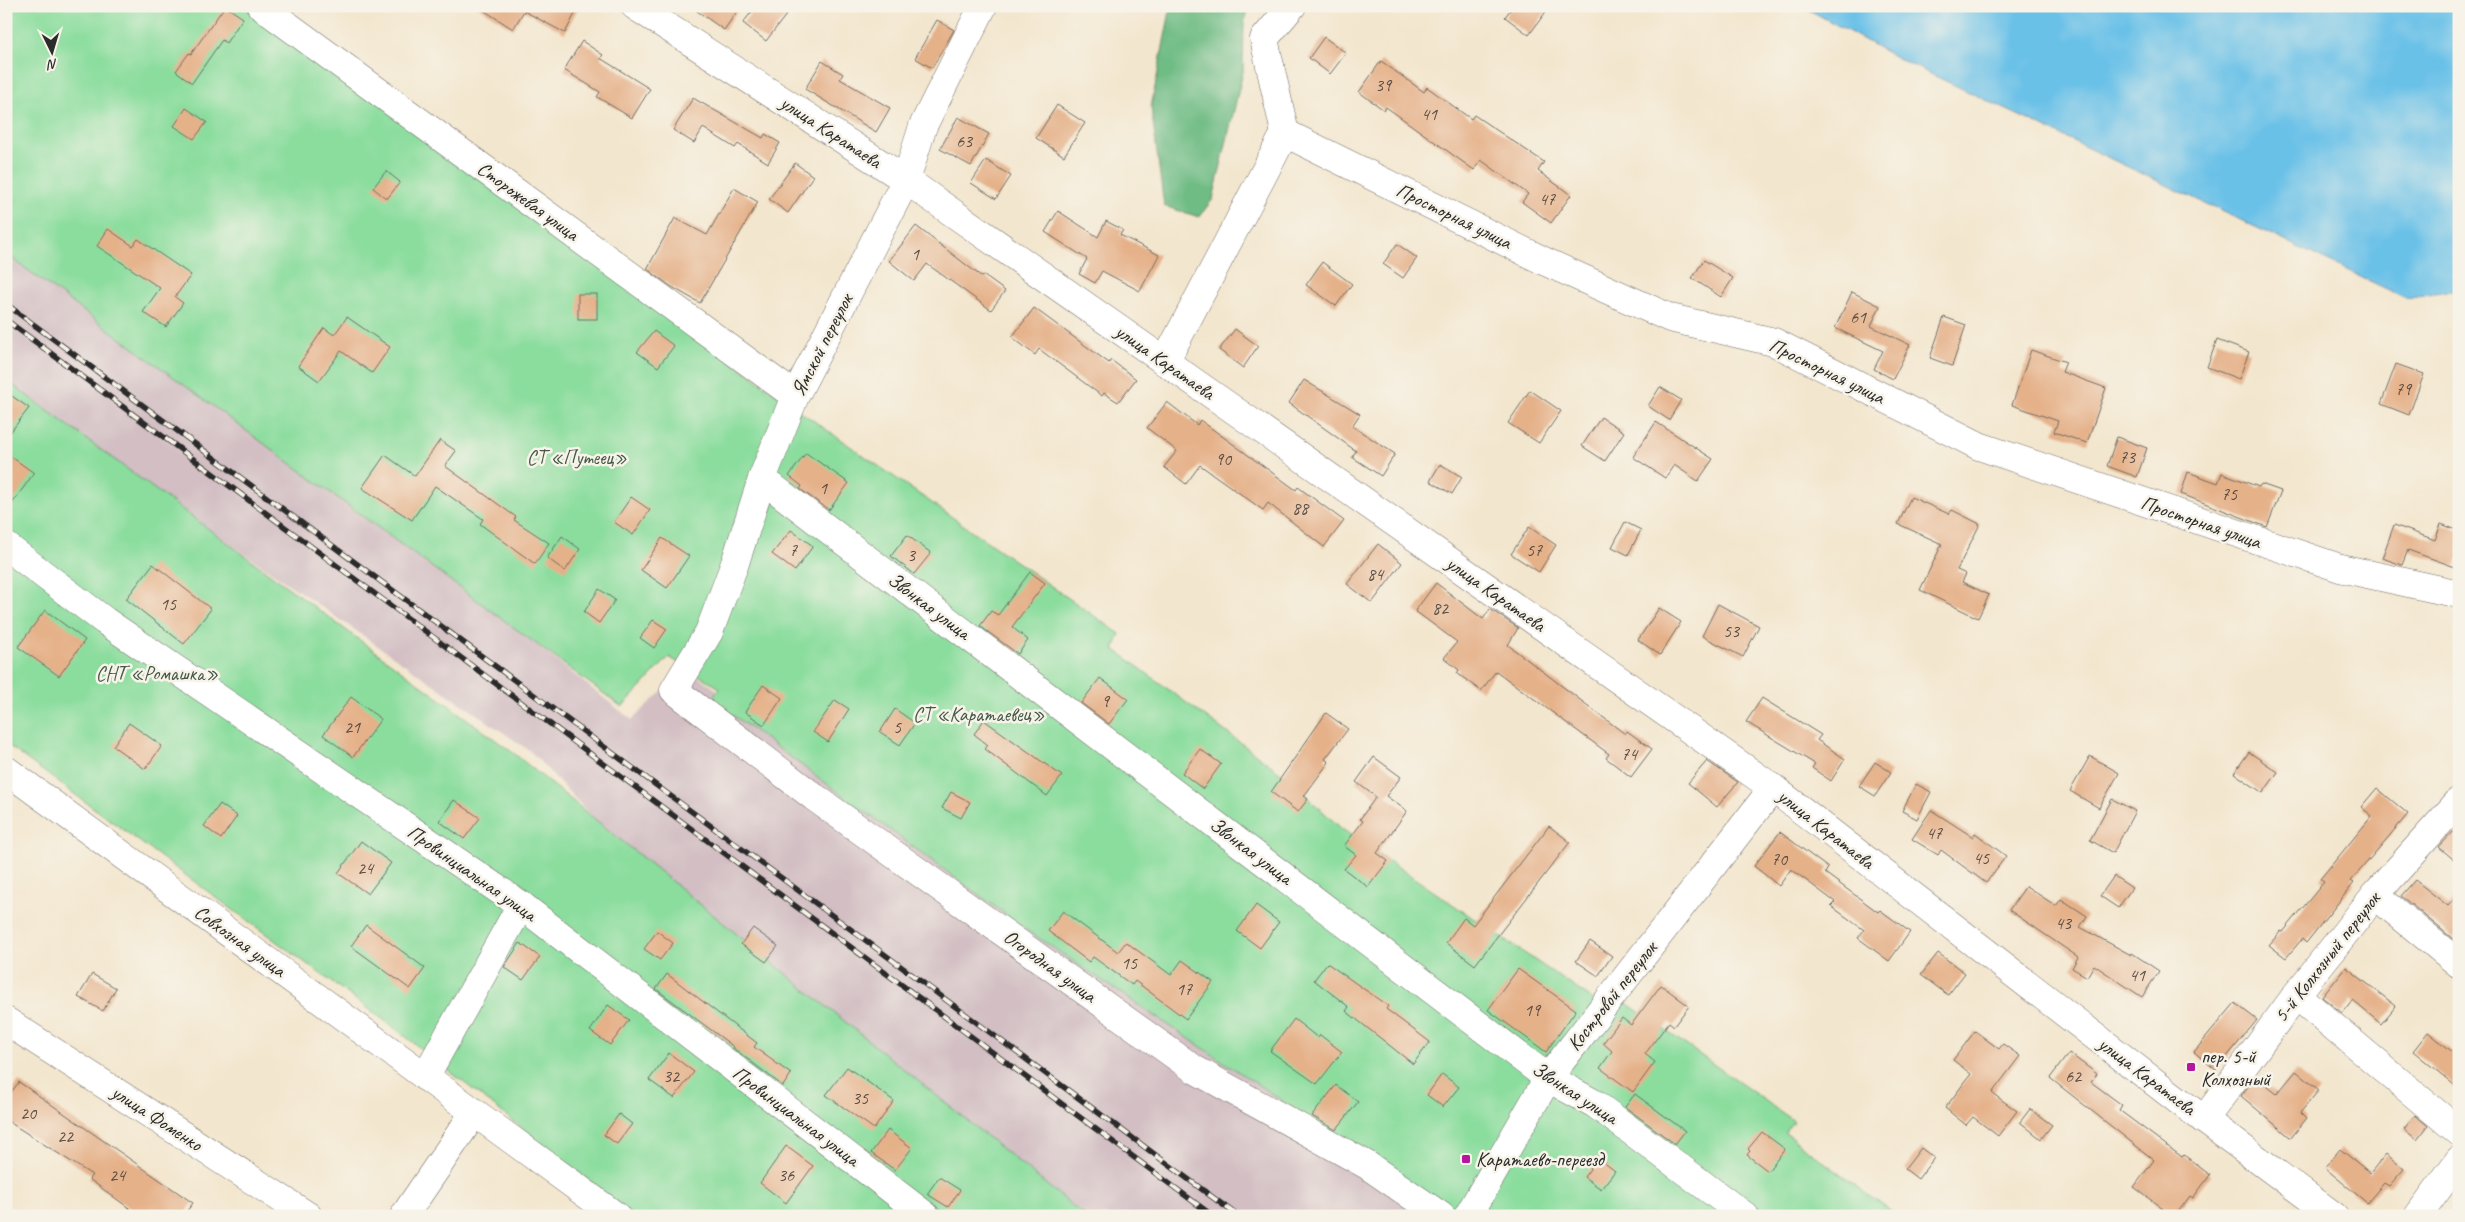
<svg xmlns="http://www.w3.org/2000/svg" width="2465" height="1222" font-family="Caveat,sans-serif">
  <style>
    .industrial { fill: #d2bec3 }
    .green { fill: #8bdd9e; stroke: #5b8464 }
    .forest { fill: #70bc85; stroke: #4e7458 }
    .water { fill: #6bc1e8; stroke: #4b768a }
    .building { fill: #e5b189 }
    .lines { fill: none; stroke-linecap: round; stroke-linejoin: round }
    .minor-casing { stroke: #716c64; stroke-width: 29 }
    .minor { stroke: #fff; stroke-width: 28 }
    .rail-casing { stroke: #2b2b2b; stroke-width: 5.5 }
    .rail { stroke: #f7f3e8; stroke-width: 4; stroke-dasharray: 11; stroke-linecap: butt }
    .poi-dot { fill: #b5179e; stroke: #f7f3e8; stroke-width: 2 }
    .labels { text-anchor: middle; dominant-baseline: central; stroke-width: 5; stroke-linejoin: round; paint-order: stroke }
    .number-label { font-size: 18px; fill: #5a4c42 }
    .street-label { font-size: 20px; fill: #2b2b2b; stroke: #f7f3e8 }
    .park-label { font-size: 20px; fill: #435848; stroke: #f7f3e8 }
    .poi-label { font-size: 20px; fill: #2b2b2b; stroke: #f7f3e8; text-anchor: start }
  </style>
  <rect width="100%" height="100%" fill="#f7f3e8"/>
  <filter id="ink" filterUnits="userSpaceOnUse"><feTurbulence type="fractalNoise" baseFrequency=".02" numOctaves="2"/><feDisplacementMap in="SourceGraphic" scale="10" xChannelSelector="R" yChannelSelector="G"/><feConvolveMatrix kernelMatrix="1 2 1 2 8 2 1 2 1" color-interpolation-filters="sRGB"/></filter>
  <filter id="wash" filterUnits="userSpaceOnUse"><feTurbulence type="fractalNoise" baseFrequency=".0096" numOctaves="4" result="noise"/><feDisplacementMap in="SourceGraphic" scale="20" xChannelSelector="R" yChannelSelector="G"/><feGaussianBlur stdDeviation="1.12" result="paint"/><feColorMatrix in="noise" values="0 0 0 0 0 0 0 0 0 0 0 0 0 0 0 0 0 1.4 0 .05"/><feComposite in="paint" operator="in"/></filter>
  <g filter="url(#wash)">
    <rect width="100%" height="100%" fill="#f3e6ce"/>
    <!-- industrial -->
    <path class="industrial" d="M6,249L426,558L632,720L686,668L1462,1216H1086L676,905L530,751L6,389Z"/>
    <!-- green -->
    <g class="green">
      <path d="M6,6H256L788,403L1120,634L1114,649L1281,773L1342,829L1602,1006L1612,993L1794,1121L1785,1133L1897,1216H1454L1028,931L711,699L720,688L669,657L622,707L6,254Z"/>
      <path d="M6,380L512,752L1085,1216H634L392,1026L6,744Z"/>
    </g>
    <!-- forest -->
    <path class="forest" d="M1171,6H1250L1244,23L1243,72L1213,199L1199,217L1164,206L1151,107Z"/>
    <!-- water -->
    <path class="water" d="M1802,6H2459V289L2406,298L1899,59Z"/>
    <g id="blocks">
      <!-- building -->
      <g class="building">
        <path d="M225,6L243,18L226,43L222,40L192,83L176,71L189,53L191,54Z"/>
        <path d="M477,6H579L565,33L524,11L513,29Z"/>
        <path d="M690,6H741L724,30Z"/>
        <path d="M756,6H774L786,15L766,41L743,23Z"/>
        <path d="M1513,6H1550L1529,35L1505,17Z"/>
        <path d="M937,20L954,30L932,68L915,58Z"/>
        <path d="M1324,37L1346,53L1330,74L1309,58Z"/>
        <path d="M582,41L603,55L600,58L650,89L632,118L597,97L600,92L564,70Z"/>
        <path d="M822,61L843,74L840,79L890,108L876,132L805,89Z"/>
        <path d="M1381,61L1424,92L1427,87L1471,119L1474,115L1544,162L1538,171L1571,195L1551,223L1522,202L1528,194L1481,160L1474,170L1386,107L1384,110L1359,92Z"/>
        <path d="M693,98L763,138L765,134L780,143L768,163L738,144L735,148L703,128L694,143L673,130Z"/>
        <path d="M1057,105L1085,123L1064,156L1036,138Z"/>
        <path d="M186,108L207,122L194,139L174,126Z"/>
        <path d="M958,117L989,134L971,166L940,149Z"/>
        <path d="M986,160L1011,176L996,199L971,183Z"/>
        <path d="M795,163L813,176L788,213L769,199Z"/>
        <path d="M386,171L400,182L387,199L373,188Z"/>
        <path d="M734,188L758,202L700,303L672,287L647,269L675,218L707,235Z"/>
        <path d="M1058,211L1098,237L1106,221L1123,230L1120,235L1159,255L1140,291L1102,271L1095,283L1079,274L1087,259L1045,232Z"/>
        <path d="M916,226L982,277L983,275L1005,291L991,310L927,264L914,281L889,261Z"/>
        <path d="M108,229L133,246L138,239L191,275L175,297L183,303L166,327L143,312L160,288L97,246Z"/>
        <path d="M1397,244L1417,258L1403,278L1383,264Z"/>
        <path d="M1704,260L1733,278L1721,297L1692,278Z"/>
        <path d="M1322,262L1352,284L1336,306L1306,285Z"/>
        <path d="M1852,292L1880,306L1871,326L1910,345L1893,379L1874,369L1883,351L1835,328Z"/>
        <rect x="578" y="294" width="19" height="25"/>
        <path d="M1034,308L1109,363L1111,360L1136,379L1118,402L1104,393L1102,396L1039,349L1035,355L1012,337Z"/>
        <path d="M347,317L390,347L372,373L341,351L319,381L298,366L324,328L334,335Z"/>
        <path d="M1944,317L1966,325L1952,366L1930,358Z"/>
        <path d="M1235,329L1258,346L1243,368L1219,350Z"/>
        <path d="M654,331L674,346L658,367L637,352Z"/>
        <path d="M2217,340L2249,352L2239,379L2207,367Z"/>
        <path d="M2031,350L2066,362L2062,372L2106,388L2087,443L2054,432L2058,421L2012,405Z"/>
        <path d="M2396,364L2424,374L2409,415L2381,404Z"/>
        <path d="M1304,380L1360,414L1352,426L1395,454L1381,476L1352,457L1356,451L1289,403Z"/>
        <path d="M1660,387L1681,400L1669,420L1648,406Z"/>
        <path d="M1530,390L1561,411L1539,443L1508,423Z"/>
        <path d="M6,392L29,408L6,438Z"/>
        <path d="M1167,402L1197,425L1200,420L1296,490L1298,487L1344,521L1324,547L1268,503L1263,510L1200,465L1186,484L1164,467L1177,451L1147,428Z"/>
        <path d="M1601,417L1624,432L1605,461L1582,446Z"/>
        <path d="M1656,422L1713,459L1698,481L1674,465L1665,478L1633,457Z"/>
        <path d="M2117,437L2147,448L2137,477L2107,466Z"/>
        <path d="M440,440L456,451L445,466L516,517L514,520L549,543L535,564L480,524L483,519L435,486L412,520L362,488L385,455L415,476Z"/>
        <path d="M6,453L34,473L6,512Z"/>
        <path d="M806,453L849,483L829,510L800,489L802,486L789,476Z"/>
        <path d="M1440,464L1462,477L1452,494L1430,481Z"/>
        <path d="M2188,472L2218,483L2222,473L2259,487L2261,484L2281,491L2267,527L2181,494Z"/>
        <path d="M631,497L650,510L633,535L614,522Z"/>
        <path d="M1911,497L1949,514L1952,510L1980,524L1957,570L1966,574L1962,582L1989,595L1978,618L1920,590L1942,544L1898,524Z"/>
        <path d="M1625,522L1641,530L1628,555L1612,547Z"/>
        <path d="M2441,524L2459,531V556L2455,567L2408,550L2402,565L2382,558L2394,525L2435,540Z"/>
        <path d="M1529,527L1556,545L1539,572L1511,554Z"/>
        <path d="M791,530L813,546L795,571L772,554Z"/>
        <path d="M907,535L931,553L914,574L891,556Z"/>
        <path d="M562,536L580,549L565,571L547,558Z"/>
        <path d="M662,538L689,556L667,588L641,570Z"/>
        <path d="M1378,544L1402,563L1372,603L1347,584Z"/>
        <path d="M153,564L211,609L184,644L126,599Z"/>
        <path d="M1030,572L1045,583L1012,627L1028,640L1018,654L980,626L991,611L998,615Z"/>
        <path d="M1436,583L1483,619L1490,609L1518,628L1508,645L1625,734L1627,731L1652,749L1631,777L1606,758L1609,754L1496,671L1481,691L1457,673L1459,670L1444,658L1457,642L1415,611Z"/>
        <path d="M599,589L615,600L599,623L584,612Z"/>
        <path d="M1718,604L1759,626L1743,657L1702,636Z"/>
        <path d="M1659,608L1681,622L1660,655L1638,640Z"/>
        <path d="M45,610L85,640L59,676L18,647Z"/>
        <path d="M653,620L667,629L654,648L640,638Z"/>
        <path d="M1100,678L1128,699L1109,724L1081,703Z"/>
        <path d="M763,685L782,698L764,725L745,712Z"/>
        <path d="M351,697L381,719L353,757L323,735Z"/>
        <path d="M1762,698L1821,735L1817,740L1845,759L1831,781L1812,768L1815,764L1746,722Z"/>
        <path d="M835,700L849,709L828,742L813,732Z"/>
        <path d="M895,709L915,723L900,745L880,732Z"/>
        <path d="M1326,713L1348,729L1325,759L1329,762L1304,796L1308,799L1298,812L1271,792Z"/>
        <path d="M984,720L1062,776L1047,796L985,749L988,745L974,734Z"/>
        <path d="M129,723L162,746L145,769L113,746Z"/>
        <path d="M1200,749L1221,764L1203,789L1182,773Z"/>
        <path d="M2249,752L2278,772L2263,793L2234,773Z"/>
        <path d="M2090,756L2119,773L2099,808L2070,791Z"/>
        <path d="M1374,757L1401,777L1386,796L1407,811L1377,853L1388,861L1368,887L1344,869L1356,855L1344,846L1363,821L1360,819L1376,797L1356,782Z"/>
        <path d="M1707,761L1738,782L1717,807L1688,783Z"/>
        <path d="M1875,762L1891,772L1875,796L1859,786Z"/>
        <path d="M1916,784L1931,792L1917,819L1902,811Z"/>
        <path d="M2377,788L2408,814L2351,881L2354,883L2306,943L2302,939L2286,958L2269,945L2281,931L2283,932L2324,882L2320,879L2372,816L2361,807Z"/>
        <path d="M951,792L970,802L961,818L942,808Z"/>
        <path d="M2112,799L2135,811L2113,853L2090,840Z"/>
        <path d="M454,800L480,818L464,839L439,821Z"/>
        <path d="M220,804L237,816L221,839L204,826Z"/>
        <path d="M1931,810L1973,837L1975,833L2006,856L1986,883L1941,850L1938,855L1912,839Z"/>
        <path d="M1549,826L1570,842L1475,965L1446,943L1464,918L1473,925Z"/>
        <path d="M2454,831L2459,835V864L2439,847Z"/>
        <path d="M1780,832L1828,868L1825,873L1878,912L1880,910L1910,932L1889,961L1858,938L1864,930L1831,906L1835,902L1791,869L1779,886L1754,866Z"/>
        <path d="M361,841L391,863L368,894L338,873Z"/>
        <path d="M2114,876L2132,888L2118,908L2100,896Z"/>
        <path d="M2415,880L2448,906L2459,894V932L2453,939L2401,896Z"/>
        <path d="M2026,886L2056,906L2061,899L2087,916L2080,927L2131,955L2132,953L2159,971L2142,997L2094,965L2087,977L2072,968L2078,957L2009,910Z"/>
        <path d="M1256,905L1279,922L1260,948L1237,931Z"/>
        <path d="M1063,911L1118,952L1126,942L1171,975L1182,960L1213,982L1186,1019L1135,981L1132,985L1093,957L1089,962L1048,931Z"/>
        <path d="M366,925L425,968L410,989L351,946Z"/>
        <path d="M753,928L778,946L766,962L741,944Z"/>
        <path d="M657,931L673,943L660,960L644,949Z"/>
        <path d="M1590,941L1612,956L1598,976L1576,961Z"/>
        <path d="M520,943L540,957L523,980L504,967Z"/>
        <path d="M1938,953L1965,973L1948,995L1921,975Z"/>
        <path d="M1327,963L1388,1006L1386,1009L1430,1042L1413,1064L1346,1011L1349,1007L1314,980Z"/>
        <path d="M2346,967L2396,1006L2381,1024L2352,1000L2342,1013L2322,997Z"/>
        <path d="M1518,969L1576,1010L1546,1052L1488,1010Z"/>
        <path d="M92,974L116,988L103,1011L78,997Z"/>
        <path d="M667,974L757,1043L754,1047L791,1074L783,1086L733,1048L734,1047L656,989Z"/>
        <path d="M1661,985L1689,1006L1674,1026L1669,1022L1645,1054L1655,1062L1633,1092L1600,1068L1612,1051L1603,1043L1622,1018L1631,1025Z"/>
        <path d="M2235,1003L2257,1020L2216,1070L2194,1052Z"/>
        <path d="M608,1005L629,1020L610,1045L590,1031Z"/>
        <path d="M1294,1019L1318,1038L1320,1035L1342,1052L1317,1084L1270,1051Z"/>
        <path d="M1975,1031L1999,1049L2003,1044L2020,1056L1992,1093L2017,1111L1998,1136L1973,1117L1966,1125L1945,1108L1971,1074L1953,1060Z"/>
        <path d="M2428,1032L2459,1057V1089L2413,1051Z"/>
        <path d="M669,1053L694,1072L674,1098L649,1080Z"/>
        <path d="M2069,1053L2097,1074L2091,1082L2122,1105L2119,1110L2182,1157L2184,1155L2210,1175L2193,1198L2190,1196L2175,1216H2172L2134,1187L2154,1160L2050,1078Z"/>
        <path d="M847,1067L894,1101L874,1129L826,1095Z"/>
        <path d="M2296,1071L2319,1090L2300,1113L2306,1119L2291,1138L2241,1096L2255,1077L2277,1094Z"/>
        <path d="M1442,1074L1459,1087L1443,1107L1427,1095Z"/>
        <path d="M19,1082L193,1203L183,1216H140L89,1179L92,1175L6,1120V1099Z"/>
        <path d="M1336,1085L1358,1102L1336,1130L1312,1116Z"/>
        <path d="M1635,1094L1685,1131L1675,1144L1625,1107Z"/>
        <path d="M2030,1109L2052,1125L2041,1139L2020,1122Z"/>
        <path d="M619,1114L632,1124L617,1144L604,1135Z"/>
        <path d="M2415,1115L2428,1126L2417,1140L2404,1129Z"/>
        <path d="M888,1130L912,1148L895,1170L871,1153Z"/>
        <path d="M1762,1132L1785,1149L1768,1171L1747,1155L1750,1151L1748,1149Z"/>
        <path d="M786,1146L813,1166L786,1203L760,1183Z"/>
        <path d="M1921,1148L1934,1158L1918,1179L1905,1169Z"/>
        <path d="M2340,1149L2370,1173L2386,1154L2404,1169L2389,1186L2384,1183L2367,1203L2325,1168Z"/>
        <path d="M1598,1158L1615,1171L1601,1189L1584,1177Z"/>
        <path d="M939,1177L960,1190L948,1207L927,1194Z"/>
      </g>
    </g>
  </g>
  <g filter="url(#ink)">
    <use href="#blocks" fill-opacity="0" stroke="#716c64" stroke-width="1"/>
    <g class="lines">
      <!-- minor casing -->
      <g class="minor-casing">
        <g id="minor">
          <path d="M261,6L795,396"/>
          <path d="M635,6L906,180L1773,788L2179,1101L2334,1216"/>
          <path d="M983,6L923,126L906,180L795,396L762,479L735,563L709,632L674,690L814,797L1194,1069L1367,1165L1441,1216"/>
          <path d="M1292,6L1264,39L1285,133L1546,262L1670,318L1774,342L1979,446L2340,568L2459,594"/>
          <path d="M1165,362L1285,133"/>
          <path d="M762,479L1548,1078L1595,1104L1745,1216"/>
          <path d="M6,546L105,621L521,905L926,1216"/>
          <path d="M6,770L616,1216"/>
          <path d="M2375,895L2459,964"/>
          <path d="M2296,995L2459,1132"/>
          <path d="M6,1021L308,1216"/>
          <path d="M425,1077L521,905"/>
          <path d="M2204,1120L2296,995L2375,895L2459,801"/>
          <path d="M404,1216L474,1113"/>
          <path d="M1468,1216L1548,1078L1773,788"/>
          <path d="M2418,1216L2459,1160"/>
        </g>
      </g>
      <!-- minor -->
      <use href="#minor" class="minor"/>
      <!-- rail casing -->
      <g class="rail-casing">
        <g id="rail">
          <path d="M6,304L1238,1216"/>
          <path d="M6,320L1213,1216"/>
        </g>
      </g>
      <!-- rail -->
      <use href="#rail" class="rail"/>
    </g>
  </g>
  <!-- markers -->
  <g class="poi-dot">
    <rect x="2186" y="1062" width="10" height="10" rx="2.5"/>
    <rect x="1461" y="1154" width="10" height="10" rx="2.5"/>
  </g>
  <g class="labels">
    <!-- number labels -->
    <g class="number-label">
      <text x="1383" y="85">39</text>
      <text x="1429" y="114">41</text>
      <text x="964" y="141">63</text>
      <text x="1547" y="199">47</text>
      <text x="915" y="254">1</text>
      <text x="1858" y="317">61</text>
      <text x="2403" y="389">79</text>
      <text x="2127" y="457">73</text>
      <text x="1223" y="459">90</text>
      <text x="823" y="488">1</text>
      <text x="2229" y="494">75</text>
      <text x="1300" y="508">88</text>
      <text x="793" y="550">7</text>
      <text x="1534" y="550">57</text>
      <text x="911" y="555">3</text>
      <text x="1375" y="574">84</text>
      <text x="168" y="604">15</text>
      <text x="1440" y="608">82</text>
      <text x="1731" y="631">53</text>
      <text x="1105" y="701">9</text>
      <text x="352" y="727">21</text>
      <text x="897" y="727">5</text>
      <text x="1629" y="754">74</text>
      <text x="1934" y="833">47</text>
      <text x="1981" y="858">45</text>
      <text x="1779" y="859">70</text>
      <text x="365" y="868">24</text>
      <text x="2063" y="923">43</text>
      <text x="1129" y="963">15</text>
      <text x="2137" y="975">41</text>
      <text x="1184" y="989">17</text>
      <text x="1532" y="1010">19</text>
      <text x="671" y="1076">32</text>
      <text x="2073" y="1076">62</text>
      <text x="860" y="1098">35</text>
      <text x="28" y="1113">20</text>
      <text x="65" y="1136">22</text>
      <text x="117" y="1175">24</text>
      <text x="786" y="1175">36</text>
    </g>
    <!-- street labels -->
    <g class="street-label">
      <text transform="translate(831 132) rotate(33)">улица Каратаева</text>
      <text transform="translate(528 201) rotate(36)">Сторожевая улица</text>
      <text transform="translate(1454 216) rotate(26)">Просторная улица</text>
      <text transform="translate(822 345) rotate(-63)">Ямской переулок</text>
      <text transform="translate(1165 362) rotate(35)">улица Каратаева</text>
      <text transform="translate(1827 371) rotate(26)">Просторная улица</text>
      <text transform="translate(2201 522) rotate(19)">Просторная улица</text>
      <text transform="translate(1496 594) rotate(35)">улица Каратаева</text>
      <text transform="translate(929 606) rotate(37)">Звонкая улица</text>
      <text transform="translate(1826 829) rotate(38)">улица Каратаева</text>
      <text transform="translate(1251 851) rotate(37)">Звонкая улица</text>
      <text transform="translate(472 873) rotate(35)">Провинциальная улица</text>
      <text transform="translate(240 941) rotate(36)">Совхозная улица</text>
      <text transform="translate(2327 957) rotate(-52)">5-й Колхозный переулок</text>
      <text transform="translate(1050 966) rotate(36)">Огородная улица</text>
      <text transform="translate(1612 996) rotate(-52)">Костровой переулок</text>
      <text transform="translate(2147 1076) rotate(37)">улица Каратаева</text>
      <text transform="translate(1575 1093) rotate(33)">Звонкая улица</text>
      <text transform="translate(796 1116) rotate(37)">Провинциальная улица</text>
      <text transform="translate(157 1118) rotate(33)">улица Фоменко</text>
    </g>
    <!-- park labels -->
    <g class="park-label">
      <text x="577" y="457">СТ «Путеец»</text>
      <text x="157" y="673">СНТ «Ромашка»</text>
      <text x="979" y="714">СТ «Каратаевец»</text>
    </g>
    <!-- poi labels -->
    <g class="poi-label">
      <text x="2201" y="1056">пер. 5-й<tspan x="2201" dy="23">Колхозный</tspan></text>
      <text x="1476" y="1159">Каратаево-переезд</text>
    </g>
  </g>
  <!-- margin -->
  <rect width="2465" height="1222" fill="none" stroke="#f7f3e8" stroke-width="25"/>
  <!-- north arrow -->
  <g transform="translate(52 52) rotate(175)" stroke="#f7f3e8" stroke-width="4" paint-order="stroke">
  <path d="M0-4L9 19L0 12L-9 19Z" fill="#2b2b2b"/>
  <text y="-8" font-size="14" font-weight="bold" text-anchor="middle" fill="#2b2b2b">N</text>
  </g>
</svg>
